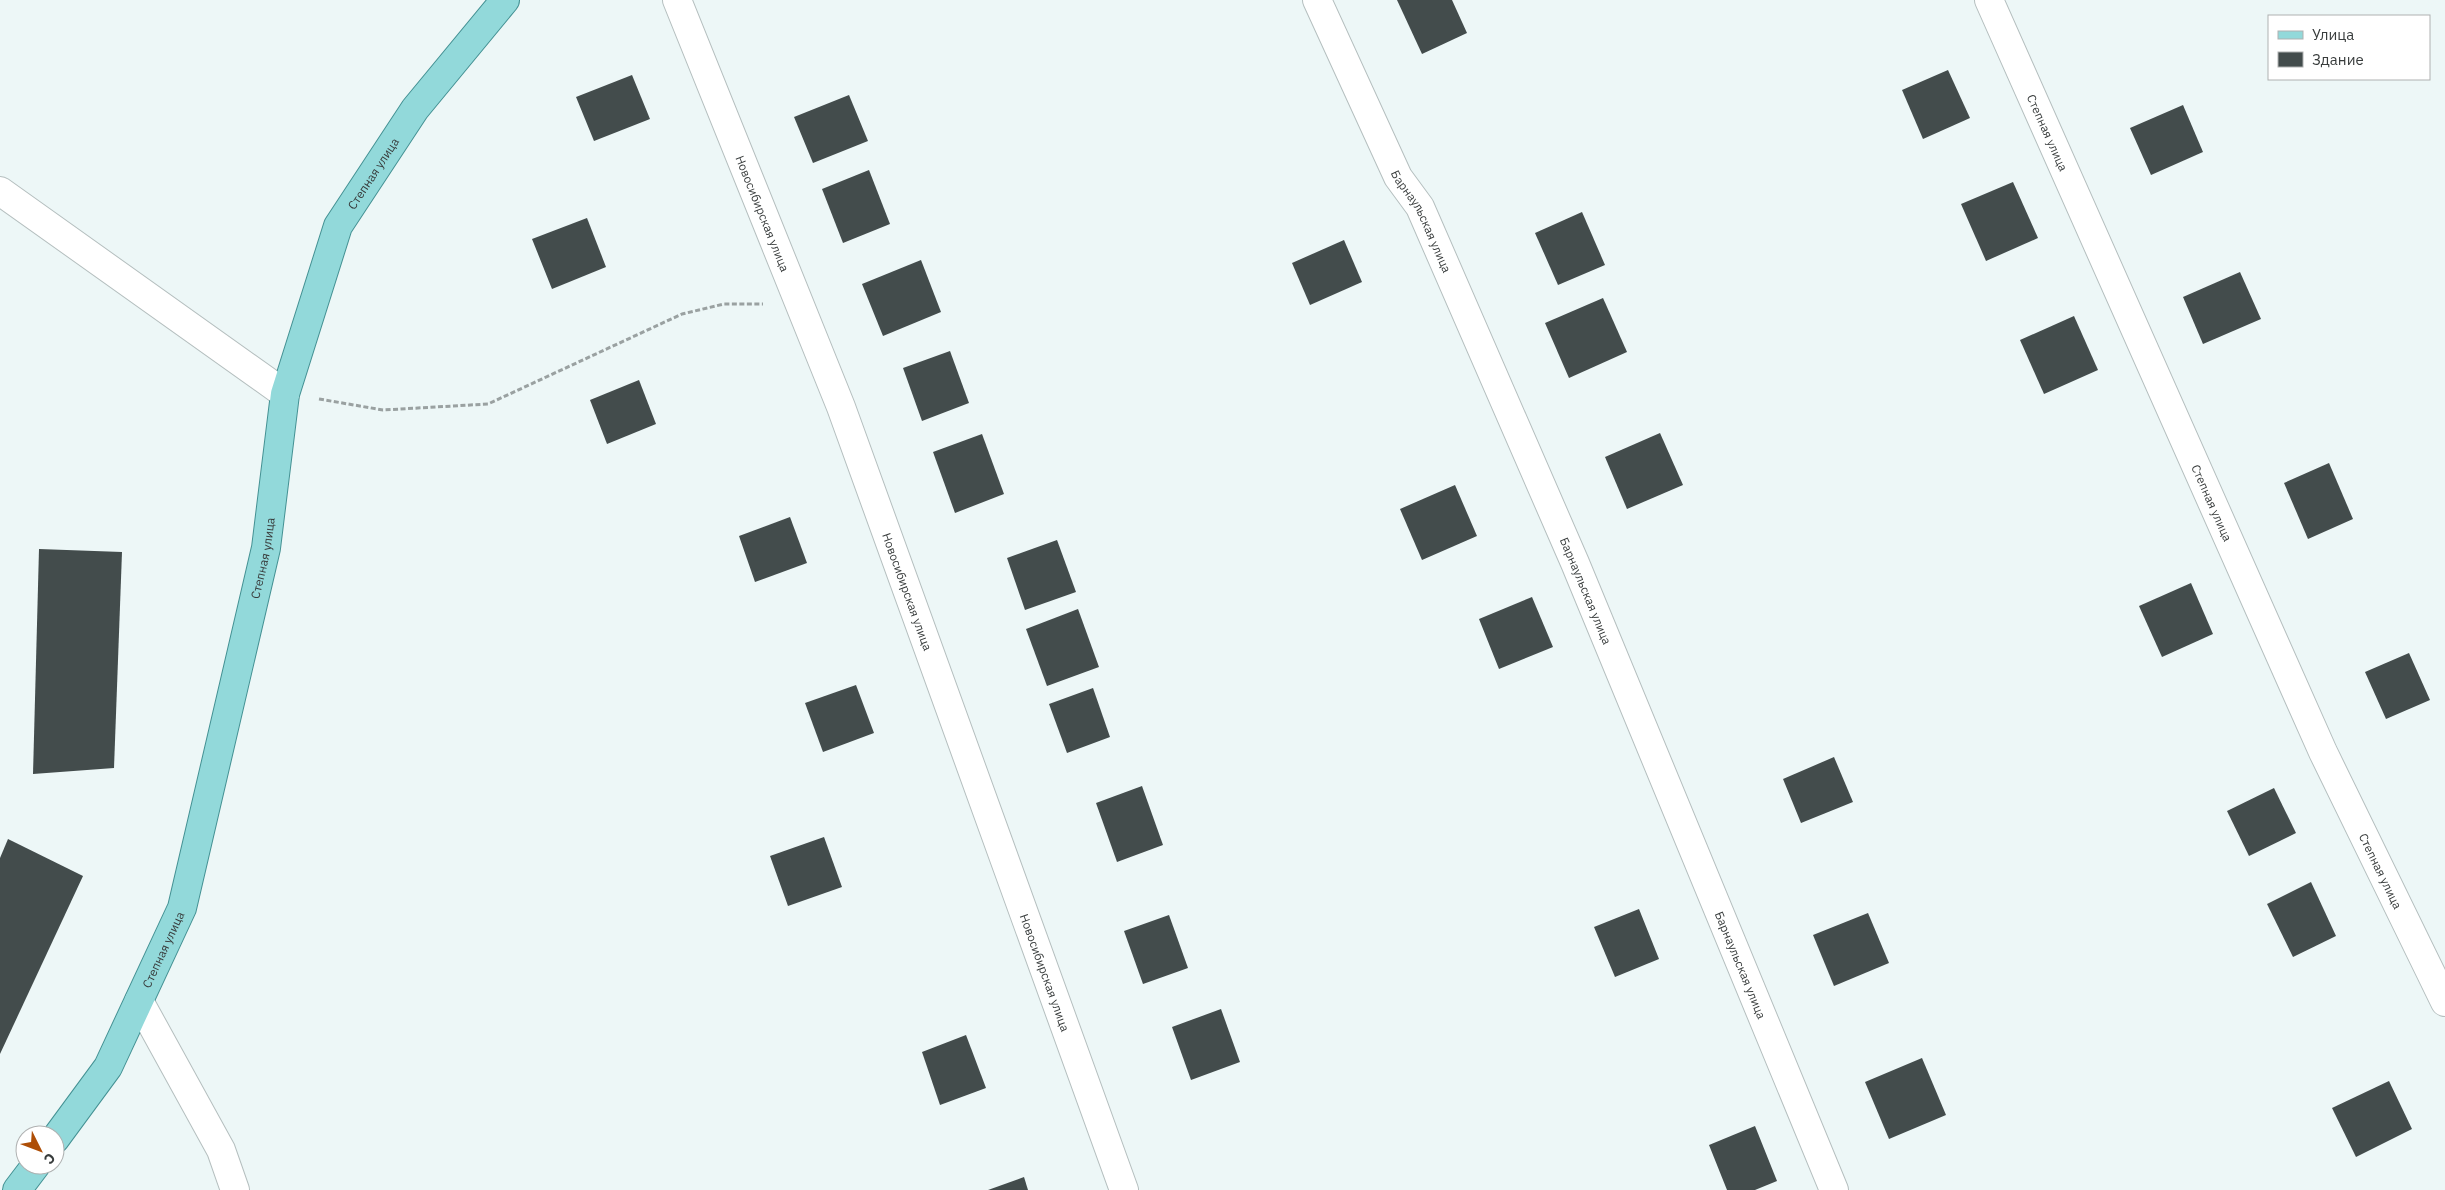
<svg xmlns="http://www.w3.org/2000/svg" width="2445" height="1190" font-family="'IBM Plex Sans',sans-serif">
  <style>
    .building { fill: #434c4c }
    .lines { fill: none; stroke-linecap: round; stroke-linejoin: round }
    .minor-casing { stroke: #b5bfbf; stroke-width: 30 }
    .major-casing { stroke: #449193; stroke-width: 30 }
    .path { stroke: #9aa1a1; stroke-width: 3; stroke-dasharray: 5 2.5; stroke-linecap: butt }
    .minor { stroke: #fff; stroke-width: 28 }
    .major { stroke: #92d9da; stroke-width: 28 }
    .labels { text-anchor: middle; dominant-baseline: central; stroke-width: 5; stroke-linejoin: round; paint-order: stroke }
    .street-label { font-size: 12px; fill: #383c3c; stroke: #fff }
  </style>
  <rect width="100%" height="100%" fill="#edf7f7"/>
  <!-- building -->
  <g class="building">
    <path d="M1397,0H1452L1467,33L1422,54Z"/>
    <path d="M1948,70L1970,118L1923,139L1902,90Z"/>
    <path d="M632,75L650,119L594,141L576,97Z"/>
    <path d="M849,95L868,141L813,163L794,117Z"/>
    <path d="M2183,105L2203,152L2151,175L2130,128Z"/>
    <path d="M869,170L890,224L843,243L822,189Z"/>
    <path d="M2013,182L2038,238L1986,261L1961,204Z"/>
    <path d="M1582,212L1605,265L1558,285L1535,233Z"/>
    <path d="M587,218L606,267L552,289L532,239Z"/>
    <path d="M1344,240L1362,282L1310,305L1292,263Z"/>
    <path d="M921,260L941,312L883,336L862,284Z"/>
    <path d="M2240,272L2261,319L2203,344L2183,297Z"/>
    <path d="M1603,298L1627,352L1569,378L1545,323Z"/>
    <path d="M2074,316L2098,370L2044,394L2020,340Z"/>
    <path d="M950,351L969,403L922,421L903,368Z"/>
    <path d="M639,380L656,424L607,444L590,400Z"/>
    <path d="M1660,433L1683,485L1627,509L1605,457Z"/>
    <path d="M982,434L1004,494L955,513L933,452Z"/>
    <path d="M2329,463L2353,519L2308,539L2284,483Z"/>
    <path d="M1455,485L1477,536L1422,560L1400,509Z"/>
    <path d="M790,517L807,563L755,582L739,536Z"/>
    <path d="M1057,540L1076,592L1025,610L1007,558Z"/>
    <path d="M39,549L122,552L114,768L33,774Z"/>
    <path d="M2191,583L2213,634L2162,657L2139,606Z"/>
    <path d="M1532,597L1553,647L1499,669L1479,619Z"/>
    <path d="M1078,609L1099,667L1047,686L1026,629Z"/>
    <path d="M2409,653L2430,700L2386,719L2365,672Z"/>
    <path d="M856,685L874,733L823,752L805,703Z"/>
    <path d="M1093,688L1110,737L1067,753L1049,704Z"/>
    <path d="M1834,757L1853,802L1801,823L1783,779Z"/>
    <path d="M1142,786L1163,845L1117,862L1096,803Z"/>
    <path d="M2274,788L2296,833L2249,856L2227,811Z"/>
    <path d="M824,837L842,887L788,906L770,856Z"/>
    <path d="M8,839L83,876L0,1054V858Z"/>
    <path d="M2311,882L2336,936L2293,957L2267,904Z"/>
    <path d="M1639,909L1659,959L1615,977L1594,927Z"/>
    <path d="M1868,913L1889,963L1834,986L1813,935Z"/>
    <path d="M1169,915L1188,968L1143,984L1124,931Z"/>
    <path d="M1221,1009L1240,1062L1191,1080L1172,1027Z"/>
    <path d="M966,1035L986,1088L940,1105L922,1052Z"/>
    <path d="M1922,1058L1946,1115L1889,1139L1865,1082Z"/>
    <path d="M2389,1081L2412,1129L2356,1157L2332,1108Z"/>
    <path d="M1755,1126L1777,1181L1755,1190H1727L1709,1145Z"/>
    <path d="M1024,1177L1028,1190H988Z"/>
  </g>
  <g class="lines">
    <!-- minor casing -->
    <g class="minor-casing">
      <g id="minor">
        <path id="s1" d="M677,0L841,407L1124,1190"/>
        <path id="s2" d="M1317,0L1398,177L1420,207L1575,563L1834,1190"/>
        <path id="s3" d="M1989,0L2323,752L2445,1002"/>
        <path d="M0,191L285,394"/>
        <path d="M139,1001L221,1150L235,1190"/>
      </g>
    </g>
    <!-- major casing -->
    <g class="major-casing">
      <g id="major">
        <path id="s4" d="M55,1139L108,1067L182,908L266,548L285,394L338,226L415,109L505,0"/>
        <path d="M17,1190L36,1165"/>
      </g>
    </g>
    <!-- path -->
    <path class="path" d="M319,399L383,410L488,404L682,314L724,304H763"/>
    <!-- minor -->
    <use href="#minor" class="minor"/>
    <!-- major -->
    <use href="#major" class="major"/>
  </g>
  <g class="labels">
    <!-- street labels -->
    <g class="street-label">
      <text stroke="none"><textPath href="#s3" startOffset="145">Степная улица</textPath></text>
      <text stroke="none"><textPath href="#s4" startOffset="1029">Степная улица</textPath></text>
      <text stroke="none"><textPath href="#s1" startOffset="230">Новосибирская улица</textPath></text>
      <text stroke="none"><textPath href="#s2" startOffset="245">Барнаульская улица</textPath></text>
      <text stroke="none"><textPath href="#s3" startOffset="550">Степная улица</textPath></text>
      <text stroke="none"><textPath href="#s4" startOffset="624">Степная улица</textPath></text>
      <text stroke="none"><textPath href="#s2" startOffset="650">Барнаульская улица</textPath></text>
      <text stroke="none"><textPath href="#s1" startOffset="635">Новосибирская улица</textPath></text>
      <text stroke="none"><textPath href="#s3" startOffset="955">Степная улица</textPath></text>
      <text stroke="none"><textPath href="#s4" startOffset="219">Степная улица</textPath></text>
      <text stroke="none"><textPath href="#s2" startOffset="1055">Барнаульская улица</textPath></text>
      <text stroke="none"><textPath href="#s1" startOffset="1040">Новосибирская улица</textPath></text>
    </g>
  </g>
  <!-- legend -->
  <rect x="2268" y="15" width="162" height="65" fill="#ffffff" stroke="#afb1b1"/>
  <rect x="2278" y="31" width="25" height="8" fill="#92d9da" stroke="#afb1b1"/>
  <text x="2312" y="40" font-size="15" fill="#383c3c">Улица</text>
  <rect x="2278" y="52" width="25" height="15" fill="#434c4c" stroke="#afb1b1"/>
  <text x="2312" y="65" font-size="15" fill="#383c3c">Здание</text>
  <!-- north arrow -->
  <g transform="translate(40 1150) rotate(132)"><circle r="24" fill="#ffffff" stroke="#afb1b1"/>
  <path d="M0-4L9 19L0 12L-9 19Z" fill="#ae4e06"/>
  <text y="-8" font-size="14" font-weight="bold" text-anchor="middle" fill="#383c3c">С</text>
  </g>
</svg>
